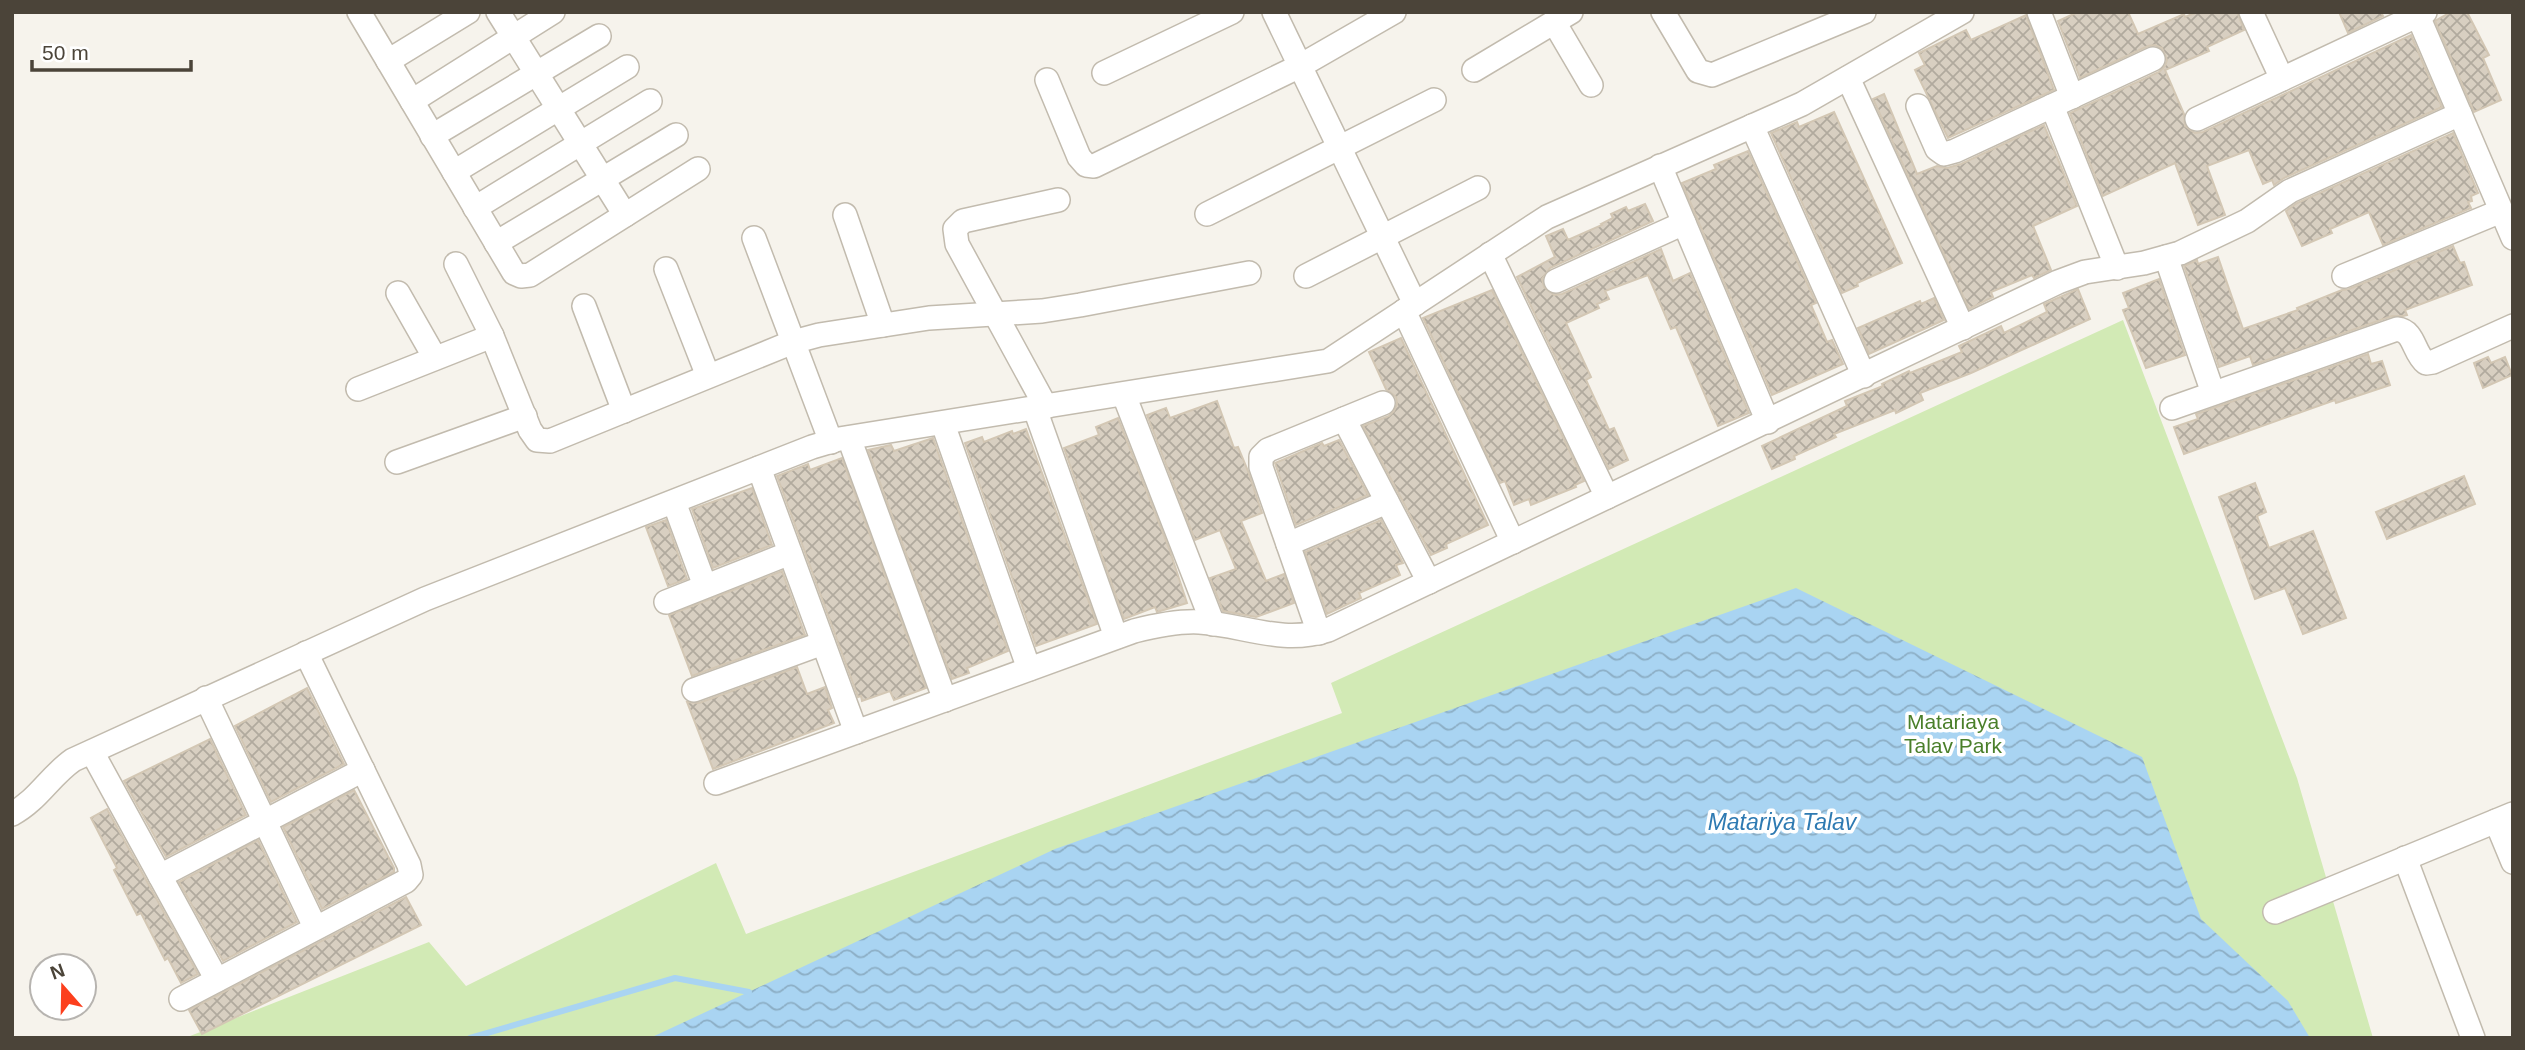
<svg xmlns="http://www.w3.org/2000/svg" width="2525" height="1050" font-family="Arial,sans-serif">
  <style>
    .park { fill: #d2eab5 }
    .water { fill: url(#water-waves) }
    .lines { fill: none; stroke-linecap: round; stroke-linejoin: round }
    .stream { stroke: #a9d4f2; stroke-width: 6 }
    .building { fill: url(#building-cross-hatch); stroke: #d3c7b4; stroke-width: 2 }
    .minor-casing { stroke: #c2bbae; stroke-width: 26 }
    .minor { stroke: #fff; stroke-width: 23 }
    .labels { text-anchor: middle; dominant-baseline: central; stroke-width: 7; stroke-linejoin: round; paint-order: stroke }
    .park-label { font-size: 21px; fill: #4a7f2a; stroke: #fff }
    .water-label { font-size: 23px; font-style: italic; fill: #2e7ab2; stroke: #fff }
  </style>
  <defs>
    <pattern id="water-waves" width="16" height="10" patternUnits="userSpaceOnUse" patternTransform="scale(1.75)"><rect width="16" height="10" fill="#a9d4f2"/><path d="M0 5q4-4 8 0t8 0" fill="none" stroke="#8caec5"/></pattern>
    <pattern id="building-cross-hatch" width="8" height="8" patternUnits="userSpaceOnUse" patternTransform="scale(1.75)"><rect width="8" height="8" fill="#d8cfc1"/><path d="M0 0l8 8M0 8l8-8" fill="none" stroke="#b1aa9e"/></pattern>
  </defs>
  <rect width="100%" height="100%" fill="#f6f3ec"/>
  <!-- park -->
  <path class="park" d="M2123,320L2297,778L2373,1038H185L429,942L466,986L716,863L746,934L1342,713L1331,683Z"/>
  <!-- water -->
  <path class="water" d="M1796,588L2142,757L2201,919L2288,1001L2310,1038H650L1055,849Z"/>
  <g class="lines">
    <!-- stream -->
    <path class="stream" d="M470,1038L675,978L749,992"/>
  </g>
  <!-- building -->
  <g class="building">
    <path d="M2078,12H2128L2138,34L2184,14L2185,17L2197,12H2237L2244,30L2207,47L2209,51L2165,70L2184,114L2185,126L2195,133L2203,132L2411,35L2442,107L2284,178L2274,185L2272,180L2263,184L2249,150L2207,166L2225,215L2198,225L2175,163L2103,196L2070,113L2159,72L2165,66L2167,60L2162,48L2155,45L2148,46L2080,78L2058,21Z"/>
    <path d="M2339,12H2381L2383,16L2348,33Z"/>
    <path d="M2451,12H2467L2489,55L2483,58L2501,100L2474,112L2435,21Z"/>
    <path d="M2026,15L2054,90L1948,138L1915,70L1925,65L1919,53L1966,30L1971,40Z"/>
    <path d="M1884,94L1917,174L1937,166L1947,168L1961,164L2044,125L2077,206L2033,226L2051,270L2034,278L2032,275L1991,292L1993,297L1969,309L1873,99Z"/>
    <path d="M1834,112L1902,263L1857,283L1858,286L1842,293L1771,133L1797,122L1799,127Z"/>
    <path d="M2453,133L2478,193L2471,196L2472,201L2468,202L2471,208L2383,245L2369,212L2330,229L2332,233L2302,246L2286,211L2297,203Z"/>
    <path d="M1748,151L1816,303L1811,305L1827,342L1832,340L1843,364L1772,395L1682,183L1716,169L1714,165Z"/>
    <path d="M1645,204L1653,221L1550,268L1542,279L1544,287L1554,295L1562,294L1661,249L1673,281L1690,273L1749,413L1718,426L1676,327L1671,329L1648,275L1605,291L1609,299L1597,304L1599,308L1566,323L1591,377L1586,380L1609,430L1614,428L1628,460L1609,469L1517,277L1555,257L1546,236L1563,229L1568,240L1602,225L1601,224L1613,218L1611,214L1626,207L1628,211Z"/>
    <path d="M2453,246L2460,263L2464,262L2472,285L2405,310L2407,315L2403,316H2392L2253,365L2250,356L2219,367L2184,266L2197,260L2198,264L2218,257L2243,329L2298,310L2297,308L2342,290L2349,289Z"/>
    <path d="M2159,279L2185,355L2146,368L2123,310L2129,308L2123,293Z"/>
    <path d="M2078,289L2090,319L1971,373L1920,393L1923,400L1896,413L1895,410L1834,434L1836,437L1794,456L1795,459L1772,469L1762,446L1847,406L1845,401L1883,386L1882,384L1909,371L1910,373L1962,352L1959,346L2001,326L2004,333L2047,312L2044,304Z"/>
    <path d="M1492,290L1584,481L1575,485L1576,487L1531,505L1529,499L1514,505L1505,481L1500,483L1423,318Z"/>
    <path d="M1934,298L1944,320L1869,354L1858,328L1920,301L1921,304Z"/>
    <path d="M1401,338L1488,525L1446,544L1447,548L1431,555L1363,426L1389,416L1394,411L1397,404L1396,397L1386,389L1369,352Z"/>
    <path d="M2368,354L2371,364L2382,361L2390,385L2336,403L2335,400L2184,454L2174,427L2198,419L2196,414Z"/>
    <path d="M2488,357L2491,363L2505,357L2512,375L2483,388L2474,363Z"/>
    <path d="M1217,401L1234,448L1238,447L1248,471L1262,513L1241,521L1266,581L1284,574L1294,603L1256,617L1223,611L1210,578L1236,569L1220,530L1195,540L1147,415L1166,408L1170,418Z"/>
    <path d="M1118,418L1170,551L1187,603L1157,612L1155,607L1124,619L1064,448L1099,435L1096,427Z"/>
    <path d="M1026,429L1097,624L1036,646L965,443L982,437L984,442L1012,431L1013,434Z"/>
    <path d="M933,438L1008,651L967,668L969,673L952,679L868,450L891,445L894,451Z"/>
    <path d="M1339,440L1368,495L1296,525L1275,463L1322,443L1324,446Z"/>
    <path d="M842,458L926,688L894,700L890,691L862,701L861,696L858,697L777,476L808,464L810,470Z"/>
    <path d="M2464,476L2475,504L2387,539L2376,512Z"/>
    <path d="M2255,483L2266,512L2257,516L2269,548L2313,531L2346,618L2303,634L2285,588L2255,599L2219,497Z"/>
    <path d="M752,488L772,545L713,568L692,509Z"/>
    <path d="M666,520L687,579L668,586L646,527Z"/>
    <path d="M1381,520L1403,563L1396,565L1400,575L1359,593L1361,598L1327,614L1305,552Z"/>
    <path d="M782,571L805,635L692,676L669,615Z"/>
    <path d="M797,667L807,694L825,687L832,708L828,710L834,723L713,769L687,702L699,703Z"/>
    <path d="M307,688L344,764L271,802L235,726Z"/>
    <path d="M210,739L246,815L166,857L124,781Z"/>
    <path d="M354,790L394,868V872L322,909L283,827Z"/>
    <path d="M107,809L198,974L181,983L168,958L165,960L141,913L137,915L114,870L117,868L91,818Z"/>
    <path d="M258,840L297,922L223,961L179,882Z"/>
    <path d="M406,897L421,925L202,1034L189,1010Z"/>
  </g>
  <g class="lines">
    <!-- minor casing -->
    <g class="minor-casing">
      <g id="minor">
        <path d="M359,12L514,273L521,276L530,275L698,169"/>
        <path d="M498,12L625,215"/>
        <path d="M1274,12L1415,304"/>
        <path d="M1663,12L1698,71L1712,75L1864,12"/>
        <path d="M2039,12L2072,97"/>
        <path d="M2251,12L2282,79"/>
        <path d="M2418,16L2513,238"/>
        <path d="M1554,22L1591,85"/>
        <path d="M388,61L468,12"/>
        <path d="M1474,70L1571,12"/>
        <path d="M1104,73L1232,12"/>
        <path d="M1848,78L1963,328"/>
        <path d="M1047,80L1079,157L1086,165L1094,166L1300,66L1394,12"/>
        <path d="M412,101L553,12"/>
        <path d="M1918,106L1937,149L1944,154L1955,151L2153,59"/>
        <path d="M2052,106L2117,268"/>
        <path d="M2197,119L2425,12"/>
        <path d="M1752,126L1864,376"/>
        <path d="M432,136L599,36"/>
        <path d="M1660,166L1768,422"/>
        <path d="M454,172L627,67"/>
        <path d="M475,208L650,101"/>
        <path d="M1207,214L1434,100"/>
        <path d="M845,215L883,325"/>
        <path d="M754,238L831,442"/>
        <path d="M496,243L676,135"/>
        <path d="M1490,254L1607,497"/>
        <path d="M2166,257L2213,393"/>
        <path d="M456,264L492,336L530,430L537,440L550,441L793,342L819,335L929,318L1042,311L1080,305L1249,273"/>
        <path d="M666,269L708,376"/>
        <path d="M1306,276L1478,188"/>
        <path d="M2344,276L2501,211"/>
        <path d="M1556,281L1684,223"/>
        <path d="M398,293L435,358"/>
        <path d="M584,306L624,411"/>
        <path d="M1404,311L1513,542"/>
        <path d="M358,389L492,336"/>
        <path d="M1124,395L1213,624"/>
        <path d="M1046,407L957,244L955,229L963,221L1058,200"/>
        <path d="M2172,408L2397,329C2415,331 2413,353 2426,363L2433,362L2513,326"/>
        <path d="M1035,409L1116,637"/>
        <path d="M1344,419L1429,582"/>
        <path d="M943,424L1029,669"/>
        <path d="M849,438L945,700"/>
        <path d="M397,462L525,416"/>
        <path d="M759,468L856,732"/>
        <path d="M674,502L705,586"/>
        <path d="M1288,544L1387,502"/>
        <path d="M666,602L790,553"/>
        <path d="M1319,633L1261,467V457L1268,450L1383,403"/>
        <path d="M694,690L823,643"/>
        <path d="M206,698L315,927"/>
        <path d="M92,752L217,980"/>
        <path d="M716,783L1134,631C1154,626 1179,621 1199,622C1245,625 1281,645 1328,630L2058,282L2085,272L2144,263L2180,253L2247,221L2290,191L2460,114"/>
        <path d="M12,814C38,800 50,776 73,760L425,599L812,447L839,439L1328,361L1547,217L1802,104L1962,12"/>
        <path d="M2496,821L2513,862"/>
        <path d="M2405,858L2473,1038"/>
        <path d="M160,876L363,770"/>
        <path d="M2275,912L2513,814"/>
        <path d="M181,999L406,881L411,875L409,865L306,653"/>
      </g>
    </g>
    <!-- minor -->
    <use href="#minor" class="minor"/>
  </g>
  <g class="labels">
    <!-- park labels -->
    <g class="park-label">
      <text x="1953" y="721">Matariaya<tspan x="1953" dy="24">Talav Park</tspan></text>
    </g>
    <!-- water labels -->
    <g class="water-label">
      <text x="1782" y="822">Matariya Talav</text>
    </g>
  </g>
  <!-- border -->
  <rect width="2525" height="1050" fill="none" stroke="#4b4439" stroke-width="28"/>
  <!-- north arrow -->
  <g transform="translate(63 987) rotate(340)"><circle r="33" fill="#ffffff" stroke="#b7b4b0" stroke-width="2"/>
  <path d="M0-5L12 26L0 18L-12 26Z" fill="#fc3f1d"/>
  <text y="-10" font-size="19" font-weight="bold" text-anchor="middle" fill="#4b4439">N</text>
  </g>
  <!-- scale -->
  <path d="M32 60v10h159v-10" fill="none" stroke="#4b4439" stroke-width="3.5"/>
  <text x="42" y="60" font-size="21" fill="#4b4439" stroke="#ffffff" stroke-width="5" paint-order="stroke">50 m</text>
</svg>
